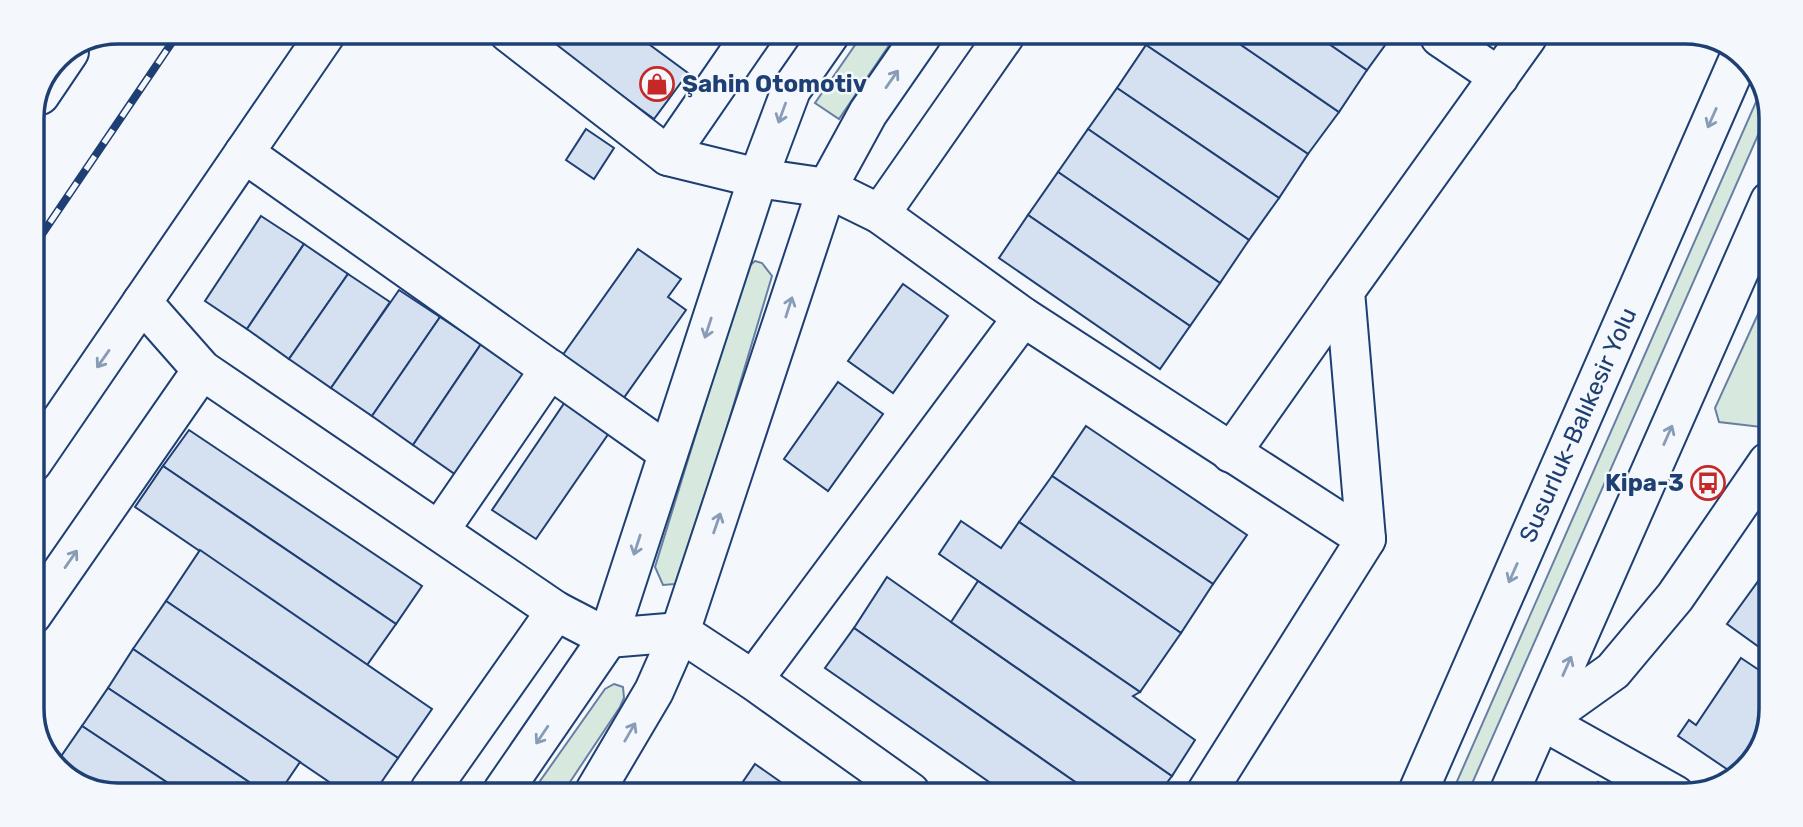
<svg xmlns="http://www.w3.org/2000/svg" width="1803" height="827" font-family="Rubik,sans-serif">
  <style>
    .green { fill: #d7e8df; stroke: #687fa3; stroke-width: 2 }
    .building { fill: #d5e0f0; stroke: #1d3f73; stroke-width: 2 }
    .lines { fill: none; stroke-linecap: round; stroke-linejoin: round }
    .minor-casing { stroke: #1d3f73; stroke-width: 42 }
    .major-casing { stroke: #1d3f73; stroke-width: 42 }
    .highway-casing { stroke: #1d3f73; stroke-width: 42 }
    .minor { stroke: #f4f7fb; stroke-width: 38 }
    .major { stroke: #f4f7fb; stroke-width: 38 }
    .highway { stroke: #f4f7fb; stroke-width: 38 }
    .rail-casing { stroke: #1d3f73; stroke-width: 8 }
    .rail { stroke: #f4f7fb; stroke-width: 5; stroke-dasharray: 16; stroke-linecap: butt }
    .oneway { stroke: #889bb7 }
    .labels { text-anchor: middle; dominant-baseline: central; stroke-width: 5; stroke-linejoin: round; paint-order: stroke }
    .poi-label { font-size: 24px; font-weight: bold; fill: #1d3f73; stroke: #f4f7fb; text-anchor: start }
    .street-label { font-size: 24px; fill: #1d3f73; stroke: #f4f7fb }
    .rim { fill: none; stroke: #1d3f73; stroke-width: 3.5 }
  </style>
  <rect width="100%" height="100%" fill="#f4f7fb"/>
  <!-- green -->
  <g class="green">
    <path d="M862,35H896L839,119L815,103Z"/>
    <path d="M1763,86L1770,108L1467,795H1451Z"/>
    <path d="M755,261L762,263L772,276L682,578L675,584L663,585L655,567L747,268Z"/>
    <path d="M1769,290L1768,417L1761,427L1719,422L1715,408Z"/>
    <path d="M614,684L623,687L624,698L620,707L564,791H533L605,689Z"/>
  </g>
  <!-- building -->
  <g class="building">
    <path d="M536,33L635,34L688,73L654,119Z"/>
    <path d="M1152,36H1228L1339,112L1308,154L1146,45Z"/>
    <path d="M1228,36L1319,37L1367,70L1339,112Z"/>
    <path d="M1319,37H1391L1367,70Z"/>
    <path d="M1146,45L1308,154L1279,198L1117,88Z"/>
    <path d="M1117,88L1279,198L1249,240L1088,129Z"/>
    <path d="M586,129L614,148L594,179L566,160Z"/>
    <path d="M1088,129L1249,240L1220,283L1058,172Z"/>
    <path d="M1058,172L1220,283L1190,326L1028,215Z"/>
    <path d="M1028,215L1190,326L1160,369L999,258Z"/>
    <path d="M261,216L304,244L247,329L205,301Z"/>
    <path d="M304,244L348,274L289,359L247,329Z"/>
    <path d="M638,249L681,279L668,297L686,310L623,399L562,356Z"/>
    <path d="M348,274L390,302L331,388L289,359Z"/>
    <path d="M903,284L948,316L893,393L848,361Z"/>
    <path d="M399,290L440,317L372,416L331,388Z"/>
    <path d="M440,317L481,344L413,445L372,416Z"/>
    <path d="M481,344L527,374L459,477L413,445Z"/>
    <path d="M838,382L883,414L828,491L784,459Z"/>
    <path d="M565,402L609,433L536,539L492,510Z"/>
    <path d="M1086,426L1247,535L1213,584L1052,476Z"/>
    <path d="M189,430L422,586L396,624L163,466Z"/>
    <path d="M163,466L396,624L367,665L135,507Z"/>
    <path d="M1052,476L1213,584L1181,633L1019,522Z"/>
    <path d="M961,521L1001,548L1019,522L1181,633L1140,692L939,554Z"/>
    <path d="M200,550L432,709L398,758L166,601Z"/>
    <path d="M1767,569L1766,652L1727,624Z"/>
    <path d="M887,577L951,622L1172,776L1159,793H1091L854,628Z"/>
    <path d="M978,581L1140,692L1133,696L1195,740L1172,776L951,622Z"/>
    <path d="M166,601L398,758L376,790H341L133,649Z"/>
    <path d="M854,628L1091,793H1005L825,668Z"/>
    <path d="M133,649L300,762L281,790H261L108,688Z"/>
    <path d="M1741,658L1765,674L1761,681L1765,684V743L1737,776L1678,736L1689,720L1696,725Z"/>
    <path d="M108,688L261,790L177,789L82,726Z"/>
    <path d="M82,726L177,789H90L55,765Z"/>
    <path d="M755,764L795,792H736Z"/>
    <path d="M55,765L90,789H84Z"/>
    <path d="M1598,782L1615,795H1589Z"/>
  </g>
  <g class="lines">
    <!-- minor casing -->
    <g class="minor-casing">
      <g id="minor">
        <path d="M509,33L668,156L758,178L827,188L880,214L1023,317L1366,539"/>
        <path d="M1440,37L1499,77"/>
        <path d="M40,95L69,52"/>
        <path d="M244,153L667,452"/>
        <path d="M668,156L752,34"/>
        <path d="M880,214L1005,35"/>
        <path d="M142,302L202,370L556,611L608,638L680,632L753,680L910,792"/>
        <path d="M1231,453L1345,291"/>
        <path d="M32,463L327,32"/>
        <path d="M439,531L550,369"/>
        <path d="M32,615L202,370"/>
        <path d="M753,680L1023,317"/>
        <path d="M1543,721L1675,795"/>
        <path d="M430,790L556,611"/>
        <path d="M503,791L608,638L758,178L791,90L830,34"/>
        <path d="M595,791L654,691L680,632L827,188L868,113L922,35"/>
        <path d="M1206,793L1366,539L1345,291L1527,37"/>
      </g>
    </g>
    <!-- major casing -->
    <g class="major-casing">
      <path id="major" d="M1543,721L1613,671L1675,597L1768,462"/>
    </g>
    <!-- highway casing -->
    <g class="highway-casing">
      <g id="highway">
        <path d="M1417,794L1740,56"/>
        <path d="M1508,795L1770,201"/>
      </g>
    </g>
    <!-- minor -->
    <use href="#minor" class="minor"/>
    <!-- major -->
    <use href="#major" class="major"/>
    <!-- highway -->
    <use href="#highway" class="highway"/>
    <!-- rail casing -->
    <g class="rail-casing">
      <path id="rail" d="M32,249L179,32"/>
    </g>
    <!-- rail -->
    <use href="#rail" class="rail"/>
  </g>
  <!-- one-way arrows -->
  <defs><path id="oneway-shaft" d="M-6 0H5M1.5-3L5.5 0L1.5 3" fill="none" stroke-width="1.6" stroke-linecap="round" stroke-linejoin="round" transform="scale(1.75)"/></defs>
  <g class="oneway">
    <use href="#oneway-shaft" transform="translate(892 79) rotate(-55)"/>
    <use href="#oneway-shaft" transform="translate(782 113) rotate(110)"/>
    <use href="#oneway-shaft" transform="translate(1712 118) rotate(114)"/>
    <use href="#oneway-shaft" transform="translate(789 307) rotate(-72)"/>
    <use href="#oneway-shaft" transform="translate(708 328) rotate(108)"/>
    <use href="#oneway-shaft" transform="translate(103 359) rotate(125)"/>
    <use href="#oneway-shaft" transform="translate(1668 435) rotate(-66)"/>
    <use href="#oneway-shaft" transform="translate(717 523) rotate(-71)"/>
    <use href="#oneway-shaft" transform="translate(637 545) rotate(108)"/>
    <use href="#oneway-shaft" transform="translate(71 559) rotate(-55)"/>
    <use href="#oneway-shaft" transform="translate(1513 573) rotate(114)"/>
    <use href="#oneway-shaft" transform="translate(1567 666) rotate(-66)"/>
    <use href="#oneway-shaft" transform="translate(630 732) rotate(-60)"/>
    <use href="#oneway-shaft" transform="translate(542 735) rotate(124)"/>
  </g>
  <!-- icons -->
  <defs>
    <g id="shop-ring" transform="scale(1.75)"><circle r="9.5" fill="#f4f7fb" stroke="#c62828" stroke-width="1.5"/><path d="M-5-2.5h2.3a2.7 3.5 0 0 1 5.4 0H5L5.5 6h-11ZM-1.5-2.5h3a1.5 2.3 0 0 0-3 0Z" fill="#c62828"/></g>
    <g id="bus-ring" transform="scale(1.75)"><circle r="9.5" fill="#f4f7fb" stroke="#c62828" stroke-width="1.5"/><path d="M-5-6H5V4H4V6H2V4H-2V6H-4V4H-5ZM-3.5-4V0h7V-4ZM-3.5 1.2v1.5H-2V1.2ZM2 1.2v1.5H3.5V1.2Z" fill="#c62828"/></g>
  </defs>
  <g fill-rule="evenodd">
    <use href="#shop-ring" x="657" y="84"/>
    <use href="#bus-ring" x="1708" y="483"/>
  </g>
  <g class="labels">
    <!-- poi labels -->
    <g class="poi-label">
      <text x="682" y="84">Şahin Otomotiv</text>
      <text x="1684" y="483" text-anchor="end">Kipa-3</text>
    </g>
    <!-- street labels -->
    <g class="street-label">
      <text transform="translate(1578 425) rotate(-66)">Susurluk-Balıkesir Yolu</text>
    </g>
  </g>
  <!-- crop -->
  <path d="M0 0H1803V827H0ZM118 44H1685A74 74 0 0 1 1759 118V709A74 74 0 0 1 1685 783H118A74 74 0 0 1 44 709V118A74 74 0 0 1 118 44Z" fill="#f4f7fb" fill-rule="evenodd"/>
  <path class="rim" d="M118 44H1685A74 74 0 0 1 1759 118V709A74 74 0 0 1 1685 783H118A74 74 0 0 1 44 709V118A74 74 0 0 1 118 44Z"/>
</svg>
